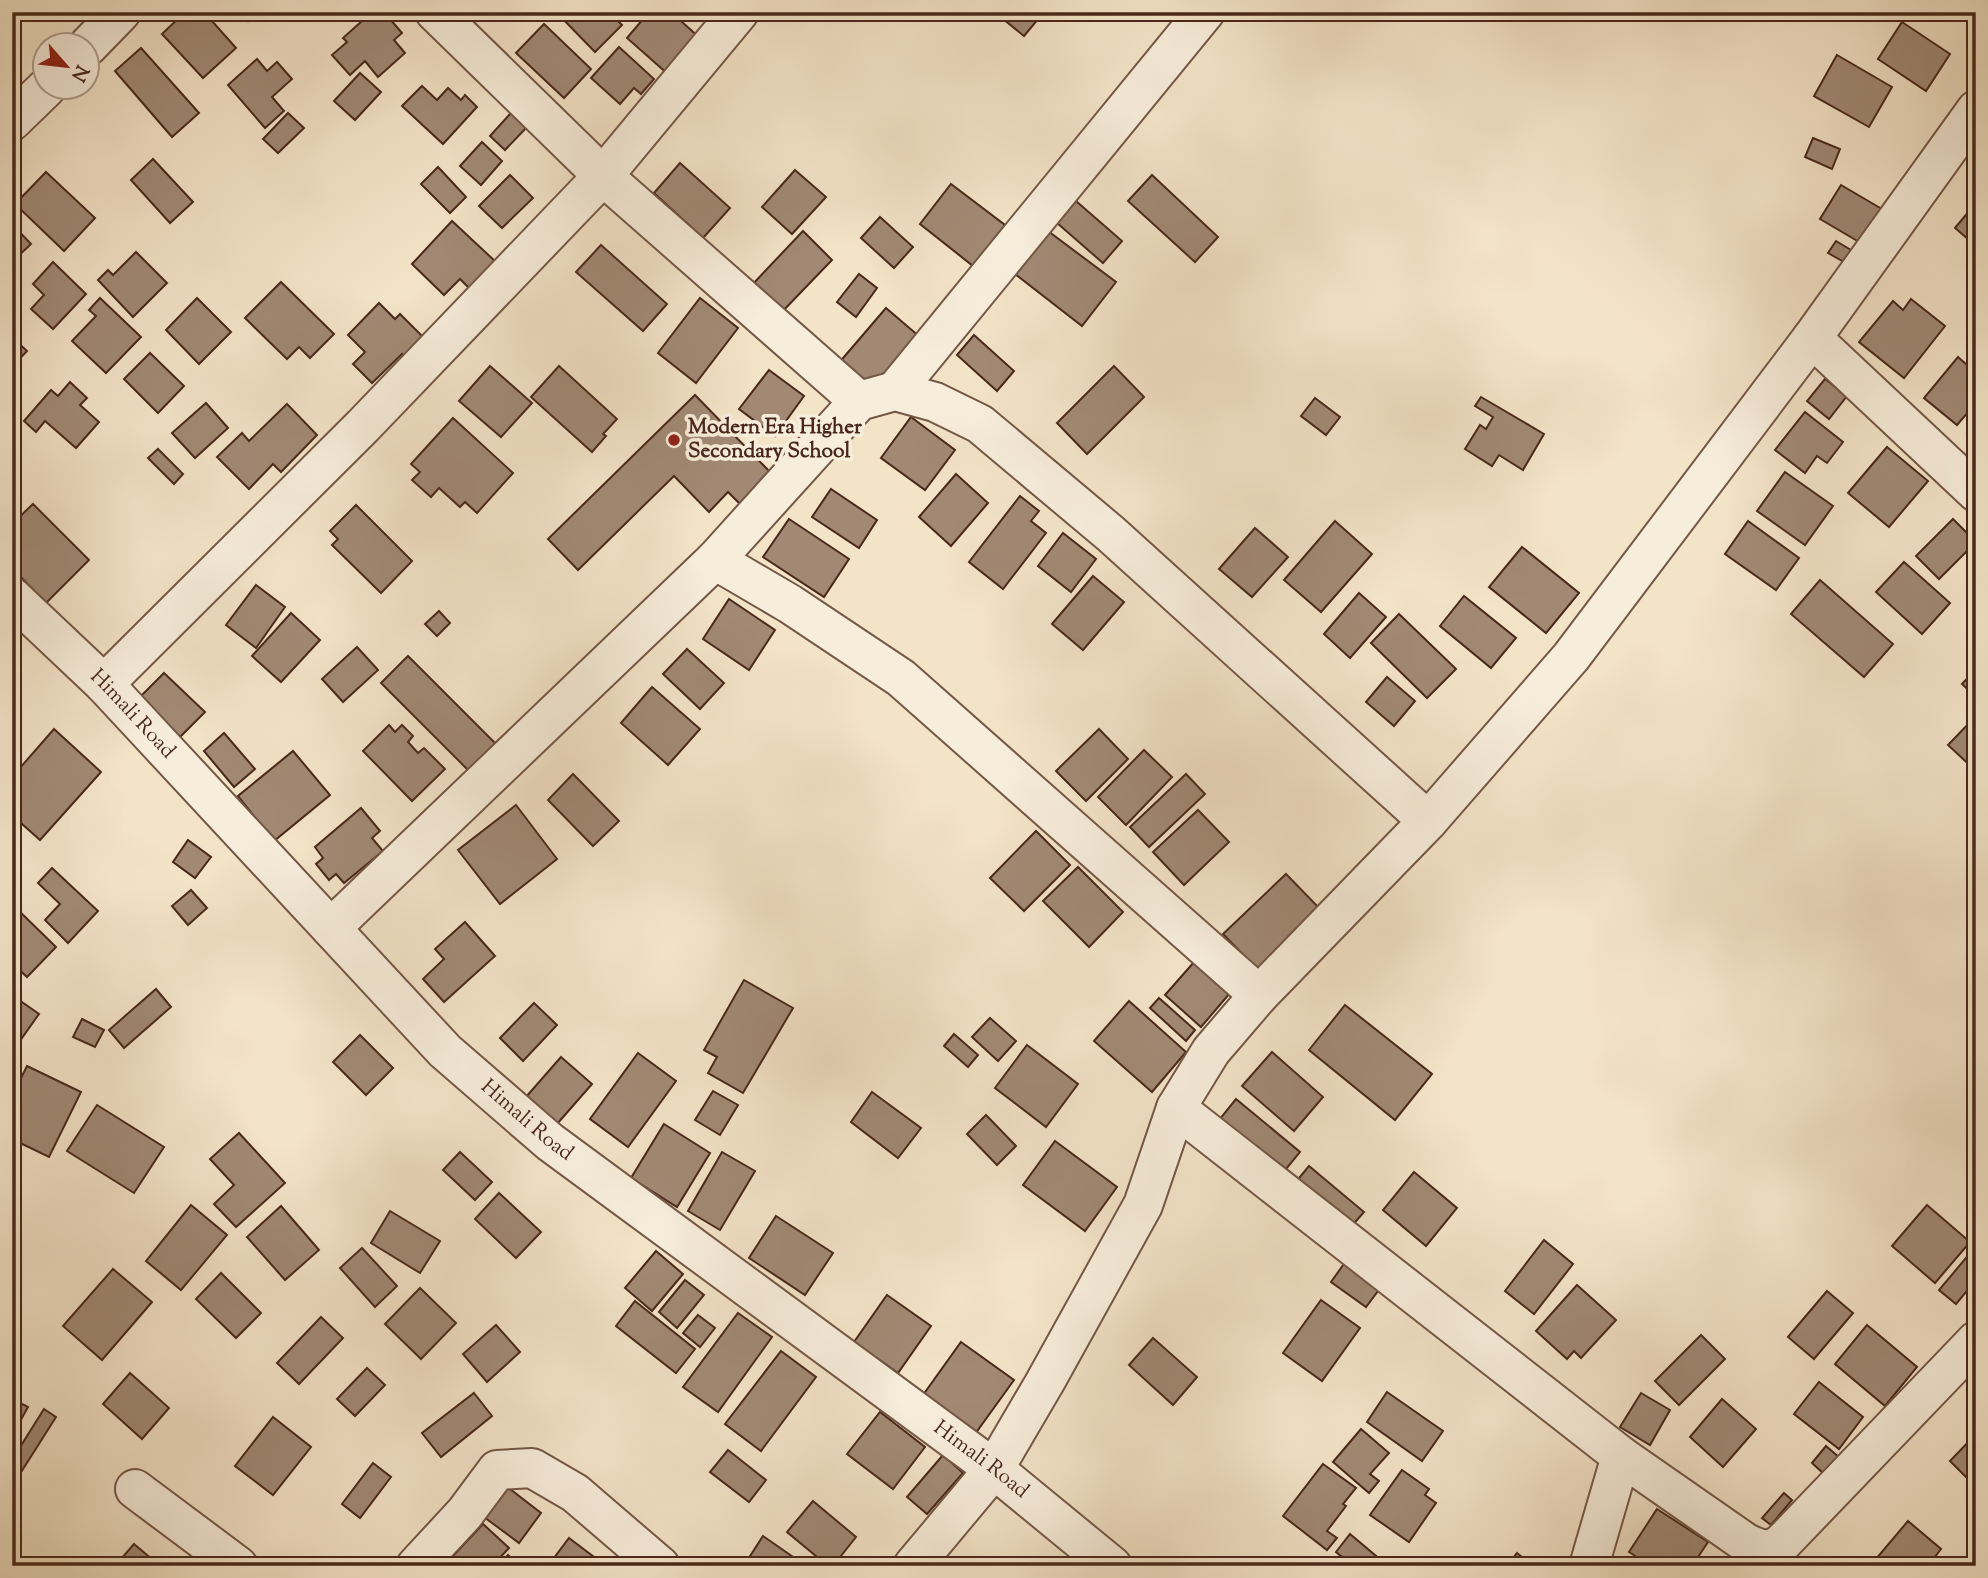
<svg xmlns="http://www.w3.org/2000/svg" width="1988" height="1578" font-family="'Sorts Mill Goudy',serif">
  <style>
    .building { fill: #a18974; stroke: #49281b; stroke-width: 2 }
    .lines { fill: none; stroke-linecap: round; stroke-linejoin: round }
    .minor-casing { stroke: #745746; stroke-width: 42 }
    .minor { stroke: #f7eddb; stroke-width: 38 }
    .poi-dot { fill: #8f2418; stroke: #f7eddb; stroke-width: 2.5 }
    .labels { text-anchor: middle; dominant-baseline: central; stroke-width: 7; stroke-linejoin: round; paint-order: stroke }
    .poi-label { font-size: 21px; font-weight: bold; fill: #49281b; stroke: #f7eddb; text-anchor: start }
    .street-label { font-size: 21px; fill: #49281b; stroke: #f7eddb }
  </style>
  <rect width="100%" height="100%" fill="#f3e3c7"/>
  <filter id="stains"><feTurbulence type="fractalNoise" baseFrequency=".00286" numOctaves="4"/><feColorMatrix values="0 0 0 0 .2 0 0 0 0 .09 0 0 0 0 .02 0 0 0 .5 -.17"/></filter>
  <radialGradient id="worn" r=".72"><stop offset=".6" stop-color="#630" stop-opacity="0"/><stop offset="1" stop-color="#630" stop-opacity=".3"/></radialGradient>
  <!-- building -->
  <g class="building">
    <path d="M185,12H204L236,48L203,78L162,34Z"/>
    <path d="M239,12H257L248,21Z"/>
    <path d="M372,12H384L402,33L394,40L405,53L378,77L365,61L350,75L332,55L347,42L343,38Z"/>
    <path d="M556,12H609L622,25L595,52Z"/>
    <path d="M649,12H671L701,39L669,75L627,38Z"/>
    <path d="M1007,12H1044L1024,36L1002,18Z"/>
    <path d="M1902,22L1950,54L1926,91L1878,59Z"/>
    <path d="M544,24L591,69L564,98L516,53Z"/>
    <path d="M619,47L654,79L641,94L634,88L620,104L591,78Z"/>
    <path d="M141,48L199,113L172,137L115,71Z"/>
    <path d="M1837,55L1892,87L1869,127L1814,96Z"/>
    <path d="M257,59L267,71L277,62L292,79L272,97L284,111L265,128L228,85Z"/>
    <path d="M360,73L381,92L355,120L334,101Z"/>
    <path d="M422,86L437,100L448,88L461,100L465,95L477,107L443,144L402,106Z"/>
    <path d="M288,113L304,128L278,153L263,139Z"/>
    <path d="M511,113L527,127L505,150L490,136Z"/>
    <path d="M1813,138L1840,149L1832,169L1805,157Z"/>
    <path d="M482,142L502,161L481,185L460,166Z"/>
    <path d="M153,159L193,202L170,223L131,180Z"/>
    <path d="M680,163L730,208L703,238L654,193Z"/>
    <path d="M438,167L466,197L450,213L421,184Z"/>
    <path d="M795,170L826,197L792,234L762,207Z"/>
    <path d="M46,172L95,218L64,251L15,204Z"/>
    <path d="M510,175L533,198L502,228L479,206Z"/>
    <path d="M1152,175L1218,237L1195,262L1128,201Z"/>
    <path d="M951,184L1005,225L973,266L920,224Z"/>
    <path d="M1841,185L1887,212L1866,246L1820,219Z"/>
    <path d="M1076,201L1122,241L1103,263L1057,223Z"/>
    <path d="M1975,204L1976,205V246L1955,228Z"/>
    <path d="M880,217L913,247L894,268L861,238Z"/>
    <path d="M452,221L497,263L471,290L460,279L444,295L412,264Z"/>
    <path d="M12,224L31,244L12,262Z"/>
    <path d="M803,231L832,260L779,315L750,287Z"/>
    <path d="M1048,231L1116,282L1082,326L1015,274Z"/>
    <path d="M1836,241L1851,250L1844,262L1828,253Z"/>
    <path d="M601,245L667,304L643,331L576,272Z"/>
    <path d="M136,252L167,283L133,317L98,280L108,270L113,275Z"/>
    <path d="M53,262L86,294L53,329L31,309L44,295L33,284Z"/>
    <path d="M859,274L877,288L856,317L837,302Z"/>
    <path d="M281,282L334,334L310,358L299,347L287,359L245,318Z"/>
    <path d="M100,298L141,337L106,373L72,341L96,316L89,310Z"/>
    <path d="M197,298L231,332L199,364L166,330Z"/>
    <path d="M700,298L738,328L696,383L658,353Z"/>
    <path d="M1911,299L1945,326L1904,378L1859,342L1893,301L1903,310Z"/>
    <path d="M379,303L395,319L400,314L427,341L408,360L402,354L372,383L353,364L365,352L348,335Z"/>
    <path d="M886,308L920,337L872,393L838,364Z"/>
    <path d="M974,335L1014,371L997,391L957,355Z"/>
    <path d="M12,337L27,351L12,367Z"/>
    <path d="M150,353L184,386L158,413L124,379Z"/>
    <path d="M1958,357L1976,373V403L1957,425L1924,398Z"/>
    <path d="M490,366L532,403L501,437L459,401Z"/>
    <path d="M559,366L617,419L603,434L606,436L592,452L531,397Z"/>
    <path d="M1114,366L1144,397L1087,454L1057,423Z"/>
    <path d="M769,370L804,396L775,436L739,409Z"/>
    <path d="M1825,379L1847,396L1829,419L1807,401Z"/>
    <path d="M70,382L87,398L80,405L99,422L76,448L45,421L36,432L24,421L51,390L58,396Z"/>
    <path d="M695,395L771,473L740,504L728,492L709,512L674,476L578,570L548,539Z"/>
    <path d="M1481,397L1544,434L1523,470L1499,455L1492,466L1465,449L1480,425L1486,429L1493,417L1475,406Z"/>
    <path d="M1315,398L1340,417L1326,435L1301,416Z"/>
    <path d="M206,403L228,428L195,458L172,433Z"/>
    <path d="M287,404L317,435L281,472L273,464L249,489L217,457L242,433L249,441Z"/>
    <path d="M1805,412L1843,442L1827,463L1817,456L1805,473L1775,450Z"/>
    <path d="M911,417L955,450L925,490L881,458Z"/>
    <path d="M453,418L513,473L477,513L465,502L460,507L439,488L431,497L412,480L420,472L411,464Z"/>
    <path d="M1976,423V442L1967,434Z"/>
    <path d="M1887,447L1928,481L1889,527L1848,493Z"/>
    <path d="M158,449L183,474L174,484L148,458Z"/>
    <path d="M1785,472L1833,506L1805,545L1757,511Z"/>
    <path d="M956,474L988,503L951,546L919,517Z"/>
    <path d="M831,489L877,520L859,548L812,517Z"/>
    <path d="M1020,496L1039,511L1031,521L1046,533L1003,589L969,562Z"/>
    <path d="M33,504L89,560L46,603L12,568V524Z"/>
    <path d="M356,505L412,561L381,593L332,545L338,539L330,531Z"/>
    <path d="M789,519L849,559L824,597L763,557Z"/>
    <path d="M1953,519L1976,542L1939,579L1916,556Z"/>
    <path d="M1335,521L1372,554L1321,612L1284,580Z"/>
    <path d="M1748,521L1799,558L1776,590L1725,554Z"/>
    <path d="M1255,528L1288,557L1252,597L1219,569Z"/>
    <path d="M1063,533L1096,559L1071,592L1038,566Z"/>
    <path d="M1522,547L1579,593L1546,633L1489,587Z"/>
    <path d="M1904,562L1950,603L1922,634L1876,592Z"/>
    <path d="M1093,576L1124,602L1083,650L1052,624Z"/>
    <path d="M1820,580L1893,644L1864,677L1791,614Z"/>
    <path d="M256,585L285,607L256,648L226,625Z"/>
    <path d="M1359,593L1386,617L1350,658L1324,634Z"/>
    <path d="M1464,596L1516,638L1491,668L1440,626Z"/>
    <path d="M729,599L775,630L749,670L703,639Z"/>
    <path d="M439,611L450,623L437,636L425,624Z"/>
    <path d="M291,613L320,640L281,682L252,656Z"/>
    <path d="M1399,614L1456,669L1427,698L1371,643Z"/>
    <path d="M357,647L378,670L343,702L322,679Z"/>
    <path d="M687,649L724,683L700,709L663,674Z"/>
    <path d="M408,656L498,746L471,773L381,683Z"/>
    <path d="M1976,669V697L1962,684Z"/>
    <path d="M164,673L205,712L179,738L138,699Z"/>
    <path d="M1387,677L1415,701L1394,726L1366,702Z"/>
    <path d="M652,687L700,729L668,765L621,723Z"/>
    <path d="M1976,716V771L1948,745Z"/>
    <path d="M389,725L395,732L402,725L413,736L408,742L418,753L424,748L445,769L412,801L363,751Z"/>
    <path d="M54,729L101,772L40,840L12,815V777Z"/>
    <path d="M1099,729L1128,759L1086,801L1056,771Z"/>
    <path d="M224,733L255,769L234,787L204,751Z"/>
    <path d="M1144,750L1172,777L1126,825L1098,797Z"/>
    <path d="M293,751L330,795L274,841L238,796Z"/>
    <path d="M573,774L619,821L593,846L548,800Z"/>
    <path d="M1186,774L1205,794L1149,847L1130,827Z"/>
    <path d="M516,805L557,859L500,904L458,850Z"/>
    <path d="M361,808L380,831L372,838L383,851L344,883L336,874L329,880L316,864L323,858L315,847Z"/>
    <path d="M1198,810L1229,842L1184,885L1153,852Z"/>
    <path d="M1036,831L1070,865L1024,911L990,878Z"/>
    <path d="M188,840L211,857L195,878L173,862Z"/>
    <path d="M1078,867L1123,912L1089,947L1043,901Z"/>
    <path d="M52,868L98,911L68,943L45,920L60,904L38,883Z"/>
    <path d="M1286,874L1321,910L1258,970L1223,934Z"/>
    <path d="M191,890L207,908L188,925L172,906Z"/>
    <path d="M15,907L56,947L27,977L12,963V910Z"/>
    <path d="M465,922L495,956L444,1002L423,979L444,959L435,949Z"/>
    <path d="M1195,961L1230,993L1201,1027L1165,995Z"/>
    <path d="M744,980L793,1008L743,1093L708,1073L717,1057L704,1050Z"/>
    <path d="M156,989L171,1007L124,1048L109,1030Z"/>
    <path d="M12,995L39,1014L12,1052Z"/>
    <path d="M1159,998L1195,1030L1186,1041L1150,1008Z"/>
    <path d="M1129,1001L1186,1052L1152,1092L1094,1041Z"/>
    <path d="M534,1003L557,1025L523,1061L500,1038Z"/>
    <path d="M1345,1005L1432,1074L1395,1120L1309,1050Z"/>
    <path d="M990,1018L1016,1041L998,1061L972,1037Z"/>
    <path d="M82,1019L104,1030L95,1047L73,1037Z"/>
    <path d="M954,1034L978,1055L968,1067L944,1046Z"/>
    <path d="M360,1035L393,1068L366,1095L333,1062Z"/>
    <path d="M1027,1045L1078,1084L1046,1127L995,1088Z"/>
    <path d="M1272,1052L1323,1097L1294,1131L1242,1086Z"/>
    <path d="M638,1053L676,1081L628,1147L590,1119Z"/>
    <path d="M561,1057L592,1084L557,1124L526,1097Z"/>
    <path d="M27,1066L81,1092L49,1157L12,1139V1096Z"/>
    <path d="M713,1091L738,1105L720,1135L695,1120Z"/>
    <path d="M872,1092L921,1128L898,1158L851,1122Z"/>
    <path d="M1236,1099L1300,1152L1282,1174L1219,1120Z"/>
    <path d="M97,1105L164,1147L134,1193L67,1151Z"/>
    <path d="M986,1115L1016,1146L997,1165L967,1134Z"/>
    <path d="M664,1124L710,1153L677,1207L631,1178Z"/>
    <path d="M239,1133L285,1183L236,1227L214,1204L234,1185L210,1159Z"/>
    <path d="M1055,1141L1117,1187L1085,1231L1023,1185Z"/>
    <path d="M460,1152L492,1182L475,1200L443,1170Z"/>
    <path d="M722,1152L755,1171L720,1230L688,1211Z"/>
    <path d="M1309,1166L1364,1212L1349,1229L1295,1183Z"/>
    <path d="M1414,1172L1457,1208L1426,1246L1383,1210Z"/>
    <path d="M499,1193L541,1232L516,1258L475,1219Z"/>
    <path d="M191,1205L227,1235L181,1290L146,1261Z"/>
    <path d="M1927,1205L1970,1242L1935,1283L1892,1246Z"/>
    <path d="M281,1206L319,1250L285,1280L247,1237Z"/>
    <path d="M390,1211L440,1241L420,1273L371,1243Z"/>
    <path d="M776,1216L833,1253L805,1295L749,1258Z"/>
    <path d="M1544,1240L1573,1264L1534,1314L1505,1291Z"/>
    <path d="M362,1248L397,1286L375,1307L340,1268Z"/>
    <path d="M656,1251L683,1274L652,1311L625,1288Z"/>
    <path d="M1971,1252L1976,1256V1280L1956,1304L1939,1290Z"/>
    <path d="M1346,1261L1381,1287L1366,1307L1331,1282Z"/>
    <path d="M113,1269L152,1302L102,1360L63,1326Z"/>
    <path d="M221,1273L261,1313L236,1338L196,1299Z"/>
    <path d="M685,1280L704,1295L677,1328L659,1312Z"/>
    <path d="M1577,1285L1616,1320L1581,1358L1574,1351L1567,1359L1536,1331Z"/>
    <path d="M420,1288L456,1323L421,1359L385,1324Z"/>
    <path d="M1827,1291L1853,1313L1814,1359L1788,1337Z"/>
    <path d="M887,1295L931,1326L898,1373L854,1342Z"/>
    <path d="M1321,1300L1360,1328L1322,1381L1283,1353Z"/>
    <path d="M635,1301L695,1349L676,1373L616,1326Z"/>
    <path d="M738,1313L772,1337L718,1412L683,1387Z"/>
    <path d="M698,1315L715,1328L700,1347L683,1333Z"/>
    <path d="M321,1317L343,1338L299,1384L277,1363Z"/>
    <path d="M496,1325L520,1352L487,1382L463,1354Z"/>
    <path d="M1867,1325L1917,1367L1885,1406L1835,1364Z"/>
    <path d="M1701,1335L1725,1359L1679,1405L1655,1381Z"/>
    <path d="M1153,1338L1197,1377L1173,1405L1129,1365Z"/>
    <path d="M961,1342L1014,1380L975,1434L923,1395Z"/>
    <path d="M781,1351L816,1377L761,1451L725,1424Z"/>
    <path d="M367,1368L385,1385L355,1416L337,1399Z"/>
    <path d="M130,1373L169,1408L142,1439L103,1404Z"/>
    <path d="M1819,1382L1863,1417L1839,1449L1794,1414Z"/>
    <path d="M1387,1392L1443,1431L1422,1461L1367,1422Z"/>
    <path d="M474,1393L492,1416L441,1457L422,1433Z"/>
    <path d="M1641,1393L1670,1410L1650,1445L1620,1427Z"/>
    <path d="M12,1399L28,1407L12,1436Z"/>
    <path d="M1722,1399L1756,1429L1723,1467L1690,1437Z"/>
    <path d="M44,1409L56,1417L18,1477L12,1474V1460Z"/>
    <path d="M880,1412L925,1447L893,1489L847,1454Z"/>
    <path d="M273,1417L311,1447L273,1495L235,1466Z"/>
    <path d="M1361,1429L1389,1453L1370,1474L1379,1481L1369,1493L1333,1462Z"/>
    <path d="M1976,1434V1487L1950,1461Z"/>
    <path d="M1826,1446L1840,1458L1825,1475L1812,1463Z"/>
    <path d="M728,1450L766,1480L749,1502L710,1472Z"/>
    <path d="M943,1455L963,1473L927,1514L907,1497Z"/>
    <path d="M373,1463L391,1477L360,1518L342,1504Z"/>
    <path d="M1323,1464L1356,1488L1343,1504L1346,1506L1327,1531L1337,1538L1327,1550L1283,1516Z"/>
    <path d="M1402,1470L1429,1489L1425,1495L1436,1503L1409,1542L1370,1515Z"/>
    <path d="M506,1486L541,1513L519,1543L484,1517Z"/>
    <path d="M1784,1493L1792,1500L1771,1525L1762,1518Z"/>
    <path d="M813,1501L856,1537L833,1566H828L787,1532Z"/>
    <path d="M1657,1509L1708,1542L1692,1566H1651L1629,1552Z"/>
    <path d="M1908,1521L1941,1549L1928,1566H1870Z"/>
    <path d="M483,1524L509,1548L492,1566H462L452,1557Z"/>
    <path d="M1350,1534L1382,1561L1378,1566H1353L1336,1552Z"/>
    <path d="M763,1536L806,1566H748L745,1564Z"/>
    <path d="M569,1538L594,1557L588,1566H548Z"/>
    <path d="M134,1544L160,1566H115Z"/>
    <path d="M12,1553L31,1566H12Z"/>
    <path d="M1517,1553L1533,1566H1507Z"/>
    <path d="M508,1555L516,1562L513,1566H498Z"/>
  </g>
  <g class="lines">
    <!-- minor casing -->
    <g class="minor-casing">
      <g id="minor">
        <path d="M435,12L603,176L859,401"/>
        <path d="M88,46L121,12"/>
        <path d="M12,121L46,88"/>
        <path d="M1812,338L1976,492"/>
        <path d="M895,391L1205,12"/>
        <path d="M715,560L790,604L901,678L1259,995"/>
        <path id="s1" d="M12,597L104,684L445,1051L550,1142L994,1469L1112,1566"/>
        <path d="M104,684L363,426L603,176L739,12"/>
        <path d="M331,928L715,560L859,401L895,391L935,402L980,424L1111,534L1428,821"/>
        <path d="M1176,1108L1621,1456L1746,1543C1761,1550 1770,1553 1783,1542L1976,1341"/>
        <path d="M135,1489L238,1566"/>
        <path d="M416,1566L465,1513L497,1470L532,1468L575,1493L660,1566"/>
        <path d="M913,1566L994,1469L1045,1382L1143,1205L1176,1108L1211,1051L1259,995L1428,821L1571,657L1812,338L1976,110"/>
        <path d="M1589,1566L1621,1456"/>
      </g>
    </g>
    <!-- minor -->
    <use href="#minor" class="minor"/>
  </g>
  <!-- markers -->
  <circle class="poi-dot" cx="674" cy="440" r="7"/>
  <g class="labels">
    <!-- poi labels -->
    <g class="poi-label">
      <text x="688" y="428">Modern Era Higher<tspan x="688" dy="24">Secondary School</tspan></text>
    </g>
    <!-- street labels -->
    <g class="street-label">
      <text stroke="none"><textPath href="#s1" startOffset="168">Himali Road</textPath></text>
      <text stroke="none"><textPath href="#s1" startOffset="735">Himali Road</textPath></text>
      <text stroke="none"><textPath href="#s1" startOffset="1302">Himali Road</textPath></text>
    </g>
  </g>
  <!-- margin -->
  <rect width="1988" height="1578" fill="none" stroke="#f3e3c7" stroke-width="42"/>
  <rect x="14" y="14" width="1960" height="1550" fill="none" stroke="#49281b" stroke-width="3.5"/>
  <rect x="21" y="21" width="1946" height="1536" fill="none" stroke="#49281b" stroke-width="2"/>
  <!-- north arrow -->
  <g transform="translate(66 66) rotate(118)"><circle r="33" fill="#f7eddb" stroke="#b19e8e" stroke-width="2"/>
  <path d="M0-5L12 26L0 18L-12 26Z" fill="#8f2418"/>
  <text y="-10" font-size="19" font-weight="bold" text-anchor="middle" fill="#49281b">N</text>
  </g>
  <rect width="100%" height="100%" filter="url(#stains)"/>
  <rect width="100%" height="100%" fill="url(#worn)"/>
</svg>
